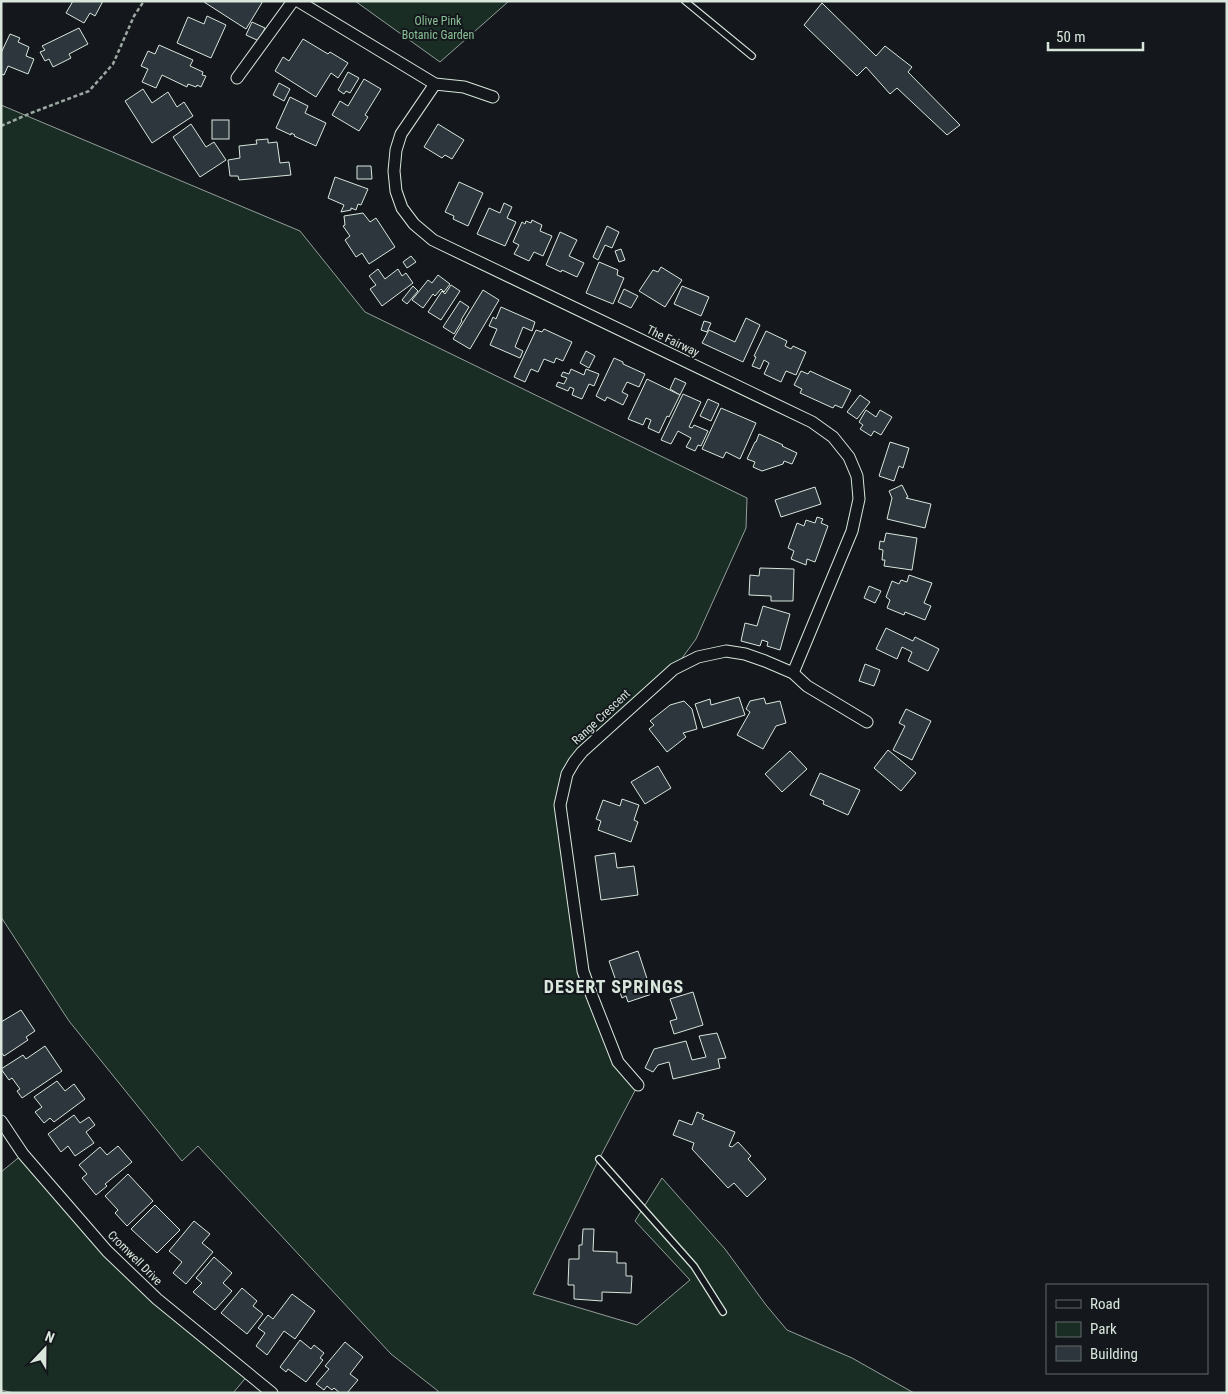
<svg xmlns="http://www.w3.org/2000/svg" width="1228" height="1394" font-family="'Roboto Condensed',sans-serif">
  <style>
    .green { fill: #1a2d24; stroke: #939e99 }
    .building { fill: #2c363c; stroke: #d8e6dc }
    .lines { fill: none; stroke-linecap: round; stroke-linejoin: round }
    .service-casing { stroke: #d8e6dc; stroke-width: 8 }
    .minor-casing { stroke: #d8e6dc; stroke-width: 13 }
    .path { stroke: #9da8a2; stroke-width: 2.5; stroke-dasharray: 4 2.5; stroke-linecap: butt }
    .service { stroke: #14181c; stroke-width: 5.5 }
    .minor { stroke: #14181c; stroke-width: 11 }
    .labels { text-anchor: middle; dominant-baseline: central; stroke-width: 4; stroke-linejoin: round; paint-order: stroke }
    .park-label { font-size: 12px; fill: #8ac095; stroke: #14181c }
    .street-label { font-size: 12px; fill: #d8e6dc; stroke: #14181c }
    .district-label { font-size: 18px; font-weight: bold; letter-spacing: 1px; fill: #d8e6dc; stroke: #14181c }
  </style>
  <rect width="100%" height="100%" fill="#14181c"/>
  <!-- green -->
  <g class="green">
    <path d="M355,1H509L440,62Z"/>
    <path d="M1,105L300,231L365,312L747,498L746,528L696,639L674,669L582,752L561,795L583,971L618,1062L638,1085L598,1161L533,1294L637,1325L690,1280L635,1221L662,1178L725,1249L766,1305L787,1330L852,1358L914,1393H438V1391L391,1354L198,1146L182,1161L69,1021L1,917Z"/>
    <path d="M23,1154L107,1252L249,1374L233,1393H14L1,1390V1172Z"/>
  </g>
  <!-- building -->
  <g class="building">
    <path d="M73,1H103L95,16L90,13L84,23L66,13Z"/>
    <path d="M205,1H263L246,29L204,2Z"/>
    <path d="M822,3L876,56L885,46L912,67L908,72L960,125L947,135L897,88L890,94L866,67L857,76L804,25Z"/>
    <path d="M207,16L226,25L211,58L177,43L188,17L204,24Z"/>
    <path d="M252,22L265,28L259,41L246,35Z"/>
    <path d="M79,28L88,44L69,54L71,58L53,67L49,59L45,61L40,52L45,50L42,46Z"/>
    <path d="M10,34L20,38L18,42L29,47L26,56L34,59L28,74L8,66L4,75L1,74V53Z"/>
    <path d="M303,39L328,54L330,52L348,63L338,78L331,73L316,97L275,71L283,57L289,61Z"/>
    <path d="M159,45L193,60L190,66L203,72L202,75L206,76L201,87L197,85L196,87L188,84L187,87L162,75L156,88L142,82L148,69L141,66L148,51L155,54Z"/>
    <path d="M348,72L359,78L350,93L346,91L344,94L338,90Z"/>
    <path d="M364,79L381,89L365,115L368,117L359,131L332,115L340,101L348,106Z"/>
    <path d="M279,83L290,89L284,101L273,95Z"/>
    <path d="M143,89L152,103L168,92L177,107L184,102L193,116L152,143L125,101Z"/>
    <path d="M290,97L308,106L305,113L326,123L316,146L294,136L295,135L291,133V135L276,128Z"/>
    <rect x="212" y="120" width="17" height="19"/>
    <path d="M191,124L206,147L214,142L226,160L200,177L173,137Z"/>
    <path d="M438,124L464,140L452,159L445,155L442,158L424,147Z"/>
    <path d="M268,139V143L277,142L280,163L289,162L291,175L239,180L238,176H230L228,160L240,158L239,146L257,144L256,140Z"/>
    <path d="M357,166H371L372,179H357Z"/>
    <path d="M335,177L368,189L361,205L358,204L356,210L351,208V210L341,212L344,205L328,198Z"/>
    <path d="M459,182L483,193L468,226L453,219L454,216L445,212Z"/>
    <path d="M504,203L512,207L507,218L516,222L505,246L477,234L489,208L500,213Z"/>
    <path d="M363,213L370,222L376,218L395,247L369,264L362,253L356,257L345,240L350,236L343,226L345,225L344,216Z"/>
    <path d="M532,220L542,225L540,231L552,236L543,256L534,252L529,261L514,254L519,245L513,242L522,222L525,224L526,221L531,223Z"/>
    <path d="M607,226L619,232L612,248L605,245L598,260L593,257Z"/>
    <path d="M560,232L577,240L569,256L584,263L577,277L562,270L561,272L546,265Z"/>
    <path d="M621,249L625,260L619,262L615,251Z"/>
    <path d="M411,256L416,262L407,268L403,262Z"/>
    <path d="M599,262L618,270L617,275L624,278L613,304L586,293Z"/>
    <path d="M661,267L682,280L665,307L639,291L653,270L658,272Z"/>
    <path d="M378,269L385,279L398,269L402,276L406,273L413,283L382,306L370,289L376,285L369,276Z"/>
    <path d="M438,275L450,284L444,292L441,289L435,296L433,294L423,308L412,300L428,280L432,283Z"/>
    <path d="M451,285L460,291L441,320L428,312L442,291L445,294Z"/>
    <path d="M413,286L418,291L407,304L402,300Z"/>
    <path d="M682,286L709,297L701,316L674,304Z"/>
    <path d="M624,289L638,296L631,308L618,302Z"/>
    <path d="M483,290L499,300L470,349L453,339Z"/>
    <path d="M460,301L469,307L461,320L462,321L454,334L443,327Z"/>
    <path d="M501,307L535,322L532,331L523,327L515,347L523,351L520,358L490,345L497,329L489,326L493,317L496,319Z"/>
    <path d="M746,318L760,325L743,362L702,343L709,330L735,342Z"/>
    <path d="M704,321L711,323L707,332L701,330Z"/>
    <path d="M544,329L572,342L563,361L556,358L554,363L544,359L538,372L531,369L525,382L514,377L536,330L542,332Z"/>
    <path d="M766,331L787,341L785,346L791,349L793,346L806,352L796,375L786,371L781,382L764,374L769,363L764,360L760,369L752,366L756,357L754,356Z"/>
    <path d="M586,351L595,356L589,368L580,363Z"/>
    <path d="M614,358L623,362V364L645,374L639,387L627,382L622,392L628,395L623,405L607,397L605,401L596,396Z"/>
    <path d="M571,369L584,375L586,369L599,374L594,386L589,384L582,399L572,395L574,389L570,387L568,391L556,386L558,382L564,384L567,378L561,376L563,372L569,374Z"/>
    <path d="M801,371L808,374L810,371L851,390L842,408L835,405L833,408L800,393L802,389L794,385Z"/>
    <path d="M675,378L686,383L680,395L670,389Z"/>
    <path d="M647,379L680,395L669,417L667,416L659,433L648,428L651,420L646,418L643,425L628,419Z"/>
    <path d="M683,394L701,402L689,427L692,428L694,425L708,431L701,446L698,445L695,451L686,447L691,438L678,431L671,444L661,440Z"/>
    <path d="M860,395L870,402L857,419L847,412Z"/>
    <path d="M708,399L719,404L711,421L700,416Z"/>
    <path d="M721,408L756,423L740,459L726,452L723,458L702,449Z"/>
    <path d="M866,410L876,417L880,410L892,417L881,435L874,431L871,436L860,429L863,425L859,422Z"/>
    <path d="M759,434L783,445L782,446L797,453L792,464L784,461L783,464L762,471L753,467L755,462L747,459L755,442H756Z"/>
    <path d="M890,442L909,448L903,468L899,466L894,481L879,476Z"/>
    <path d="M902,485L908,497L906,498L931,504L925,528L887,519L892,498L889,491Z"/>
    <path d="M815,487L821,504L781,517L775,500Z"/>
    <path d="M817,517L823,519L821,523L828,526L815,562L807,559L806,565L791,559L794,551L788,548L797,523L804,526L806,520L815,523Z"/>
    <path d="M886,533L917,538L912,570L884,566L885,560H882L883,550L879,549L880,541L884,542Z"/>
    <path d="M760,568L794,569L793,601H771V596L749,595L750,575L759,576Z"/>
    <path d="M909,575L932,583L924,603L931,606L925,620L905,612L904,615L887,608L890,600L886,597L892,581L899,584L901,580L907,582Z"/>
    <path d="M869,586L881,591L875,603L864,598Z"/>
    <path d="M763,606L790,614L780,650L767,646L768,642L762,640L760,646L741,641L745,623L757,626Z"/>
    <path d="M886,628L913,641L915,637L939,649L928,671L908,661L912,652L902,647L897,659L876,649Z"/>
    <path d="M865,664L880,670L874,686L859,681Z"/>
    <path d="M739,697L745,715L703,728L695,704L710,699L711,705Z"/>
    <path d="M764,698L766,704L780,701L786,723L776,726L763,749L737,735L750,712L746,709L750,701Z"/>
    <path d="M684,701L692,709L697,729L683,733L686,737L667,752L649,729L654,725L650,721L670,705Z"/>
    <path d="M906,709L931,721L912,760L893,750L905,726L899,723Z"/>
    <path d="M888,750L916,773L901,791L874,768Z"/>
    <path d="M790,751L807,769L782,792L765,774Z"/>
    <path d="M658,766L671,788L645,804L631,782Z"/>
    <path d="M820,773L860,790L848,815L823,804L824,801L810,795Z"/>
    <path d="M622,799L639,805L634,820L638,822L631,842L598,830L601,821L596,819L603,800L620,806Z"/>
    <path d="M615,853L617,868L634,866L638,895L601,900L595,856Z"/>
    <path d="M638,951L652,994L628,1002L626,996L622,998L609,961Z"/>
    <path d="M693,992L703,1025L674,1034L670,1021L677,1019L670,999Z"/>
    <path d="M21,1010L35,1031L26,1037L28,1040L4,1056L1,1052V1022Z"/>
    <path d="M717,1033L726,1058L718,1059L720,1068L673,1079L669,1062L658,1065L653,1072L645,1068L654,1049L686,1041L692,1060L706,1057L699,1036Z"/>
    <path d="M45,1046L62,1071L22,1098L17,1091L20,1089L12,1078L9,1080L1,1069L23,1055L26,1059Z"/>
    <path d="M57,1081L65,1091L74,1084L85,1099L54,1122L50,1118L44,1123L35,1112L42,1107L34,1097Z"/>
    <path d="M697,1112L704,1115L702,1119L735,1132L729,1146L732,1147L738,1142L751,1156L748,1159L766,1179L747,1197L734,1183L728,1188L692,1149L694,1143L673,1135L679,1120L692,1125Z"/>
    <path d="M74,1115L80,1123L89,1117L95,1125L86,1132L94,1143L75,1156L68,1146L61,1152L48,1134Z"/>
    <path d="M118,1146L132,1162L105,1184L107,1186L96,1195L82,1178L87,1174L79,1165L100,1147L107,1155Z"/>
    <path d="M128,1174L153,1201L127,1226L115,1213L118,1210L105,1196Z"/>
    <path d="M155,1205L180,1230L157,1253L131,1229Z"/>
    <path d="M194,1221L210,1234L202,1243L213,1252L186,1284L173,1273L182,1262L169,1251Z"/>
    <path d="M583,1229H594L593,1251L617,1252V1263H626V1276H632L631,1293L602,1292V1301L574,1299V1285H568L569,1259H579V1245H582Z"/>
    <path d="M214,1257L232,1273L223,1283L232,1291L215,1310L193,1292L202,1283L196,1278Z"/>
    <path d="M242,1288L257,1301L253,1306L263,1314L247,1334L221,1313Z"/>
    <path d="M292,1294L315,1311L295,1339L284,1331L267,1355L256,1346L265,1333L258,1328L268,1315L273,1319Z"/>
    <path d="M300,1340L311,1349L314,1345L324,1353L320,1358L323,1360L306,1382L288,1369L286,1372L280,1367Z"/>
    <path d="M345,1342L363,1357L350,1374L358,1380L347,1393H340L334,1388L332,1390L327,1386L324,1390L316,1384L329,1369L325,1366Z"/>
  </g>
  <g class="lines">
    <!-- service casing -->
    <g class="service-casing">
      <g id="service">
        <path d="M685,1L752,56"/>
        <path d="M599,1159L694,1266L723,1312"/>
      </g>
    </g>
    <!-- minor casing -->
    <g class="minor-casing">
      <g id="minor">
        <path d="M298,1L435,84L464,87L493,97"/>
        <path d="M237,78L293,1"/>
        <path d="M435,84L401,134L396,150L394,171L396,191L402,208L414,224L433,240L812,422L833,437L849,457L857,476L859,499L852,531L793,673"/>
        <path d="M638,1085L618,1062L592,996L583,971L560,805L567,774L574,762L582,752L674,669L698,657L726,651L745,654L765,661L793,673L807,686L867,722"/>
        <path d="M1,1121L23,1154L107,1251L157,1299L272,1393"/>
      </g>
    </g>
    <!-- path -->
    <path class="path" d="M1,126L31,113L89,91L113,64L134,16L144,1"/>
    <!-- service -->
    <use href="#service" class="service"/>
    <!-- minor -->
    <use href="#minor" class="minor"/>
  </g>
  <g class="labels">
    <!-- park labels -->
    <g class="park-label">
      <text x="438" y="21">Olive Pink<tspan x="438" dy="14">Botanic Garden</tspan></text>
    </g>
    <!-- street labels -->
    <g class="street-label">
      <text transform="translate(673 341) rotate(26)">The Fairway</text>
      <text transform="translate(601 717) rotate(-43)">Range Crescent</text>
      <text transform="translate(135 1258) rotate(45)">Cromwell Drive</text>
    </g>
    <!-- district labels -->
    <g class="district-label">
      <text x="614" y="986">DESERT SPRINGS</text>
    </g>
  </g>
  <!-- border -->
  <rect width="1228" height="1394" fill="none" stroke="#d8e6dc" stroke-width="5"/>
  <!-- legend -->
  <rect x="1046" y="1284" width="162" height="90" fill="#14181c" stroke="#626a69"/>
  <rect x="1056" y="1300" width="25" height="8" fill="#14181c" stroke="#626a69"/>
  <text x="1090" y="1309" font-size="15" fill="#d8e6dc">Road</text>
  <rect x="1056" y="1322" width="25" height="15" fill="#1a2d24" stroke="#626a69"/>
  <text x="1090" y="1334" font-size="15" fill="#d8e6dc">Park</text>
  <rect x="1056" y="1346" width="25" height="15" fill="#2c363c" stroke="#626a69"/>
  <text x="1090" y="1359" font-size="15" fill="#d8e6dc">Building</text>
  <!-- north arrow -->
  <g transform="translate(45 1349) rotate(22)" stroke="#14181c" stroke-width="4" paint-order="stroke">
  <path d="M0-4L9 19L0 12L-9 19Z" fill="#d8e6dc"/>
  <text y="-8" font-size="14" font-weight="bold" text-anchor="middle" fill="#d8e6dc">N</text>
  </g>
  <!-- scale -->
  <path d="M1048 42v8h95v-8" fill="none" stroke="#d8e6dc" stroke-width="2.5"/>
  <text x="1056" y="42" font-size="15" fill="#d8e6dc" stroke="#14181c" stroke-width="4" paint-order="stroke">50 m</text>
</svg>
